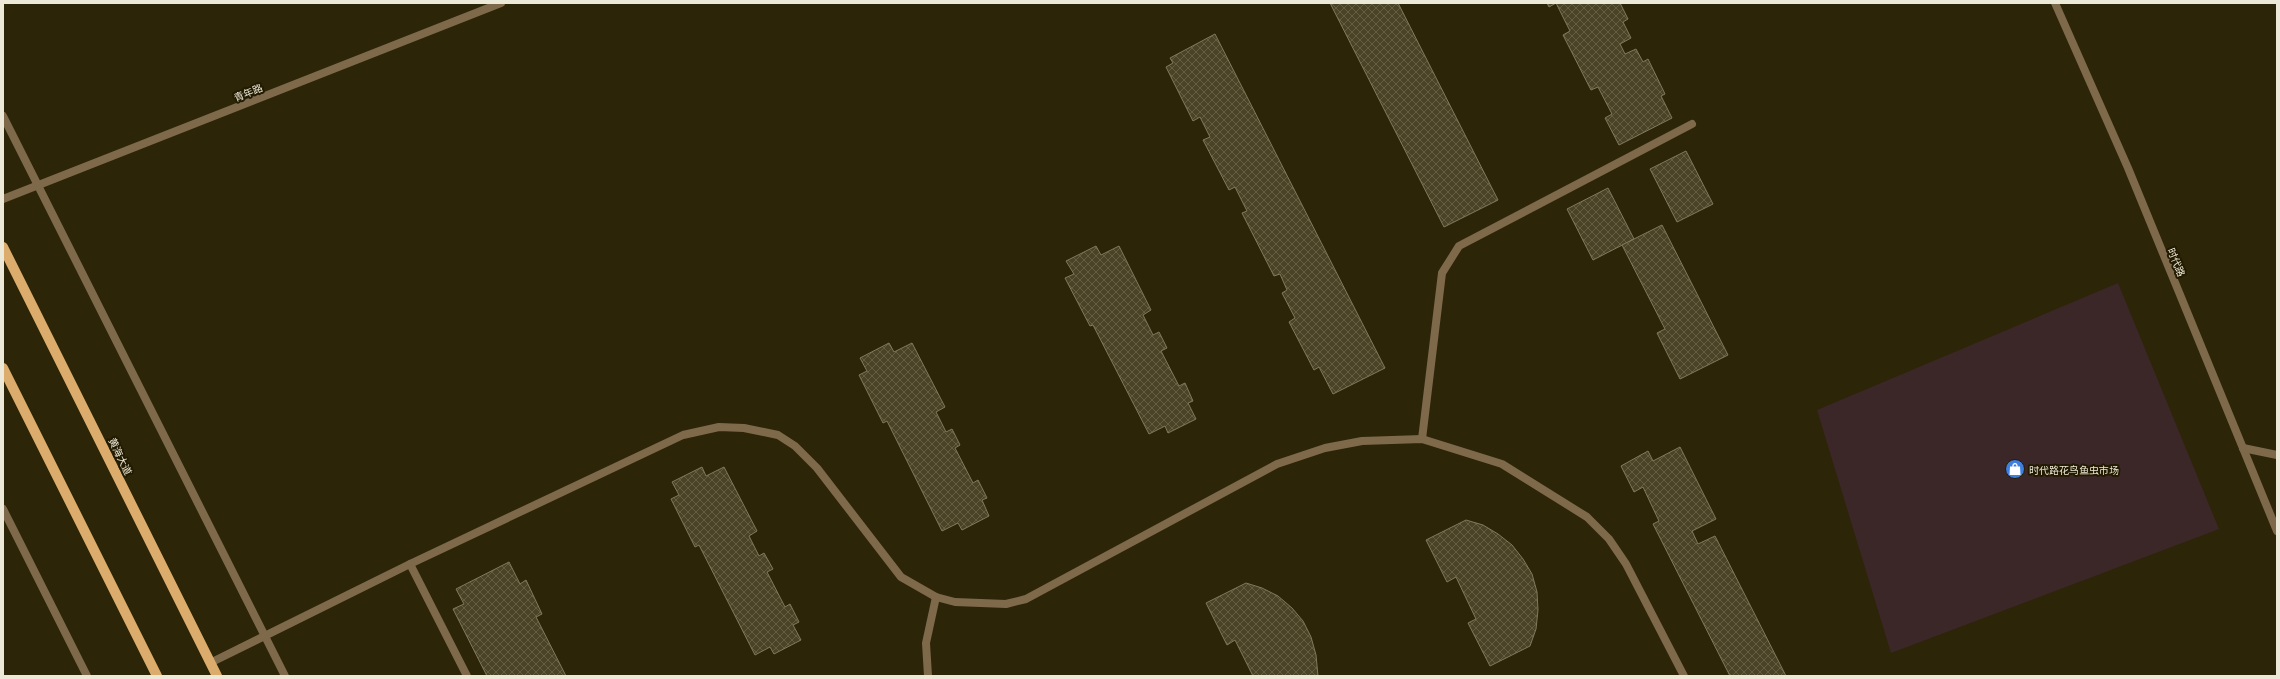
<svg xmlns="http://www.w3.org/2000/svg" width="2280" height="679" font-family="Georgia,'Noto Sans SC',serif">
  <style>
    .commercial { fill: #3b2727 }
    .building { fill: url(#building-cross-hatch); stroke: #827a5b }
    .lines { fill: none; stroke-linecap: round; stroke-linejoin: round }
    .service { stroke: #7f694b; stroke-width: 8 }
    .minor { stroke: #7f694b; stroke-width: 8 }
    .tertiary { stroke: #7f694b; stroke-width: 8 }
    .primary { stroke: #dbac6c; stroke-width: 10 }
    .labels { text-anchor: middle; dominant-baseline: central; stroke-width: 4; stroke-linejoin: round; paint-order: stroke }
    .street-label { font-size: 10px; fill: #ede9d8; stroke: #231b01 }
    .poi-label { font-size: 10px; fill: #ede9d8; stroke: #231b01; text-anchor: start }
  </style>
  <defs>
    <pattern id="building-cross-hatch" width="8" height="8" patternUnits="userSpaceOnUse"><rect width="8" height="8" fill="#4b4326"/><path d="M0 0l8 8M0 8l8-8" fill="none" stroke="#655e45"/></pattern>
  </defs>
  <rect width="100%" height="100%" fill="#2d2508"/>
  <!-- commercial -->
  <path class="commercial" d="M2118,283L2219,529L1891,653L1817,410Z"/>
  <!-- building -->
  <g class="building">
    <path d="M1330,3H1398L1498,200L1444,227Z"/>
    <path d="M1547,3H1620L1628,19L1623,22L1631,38L1620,44L1625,54L1636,49L1643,62L1648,59L1665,94L1661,96L1672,118L1619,145L1605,118L1612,114L1598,87L1591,90L1563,35L1570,31L1556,3L1549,7Z"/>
    <path d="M1215,34L1385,368L1333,394L1319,367L1314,370L1289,322L1295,318L1282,293L1287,290L1280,274L1274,276L1242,213L1247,211L1235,187L1229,190L1203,140L1210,137L1200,117L1193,121L1166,67L1173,63L1170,58Z"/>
    <path d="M1686,151L1713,204L1677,222L1650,169Z"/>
    <path d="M1608,188L1634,239L1593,260L1567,209Z"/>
    <path d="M1662,225L1728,355L1680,379L1657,333L1665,329L1622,245Z"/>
    <path d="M1096,246L1101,255L1119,246L1151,310L1143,315L1153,335L1159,332L1167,348L1161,351L1179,386L1185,383L1193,401L1188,403L1196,419L1168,433L1165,426L1149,434L1093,325L1090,326L1065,278L1074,274L1066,261Z"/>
    <path d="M889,343L894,352L912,343L945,407L936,412L946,432L952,429L960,445L955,448L973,483L978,480L987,498L982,500L989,516L962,530L958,523L942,531L887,421L883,423L859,375L867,371L860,358Z"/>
    <path d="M1680,447L1716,519L1692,531L1698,544L1715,536L1786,676H1730L1653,524L1659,521L1643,487L1634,492L1621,466L1648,451L1653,461Z"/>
    <path d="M702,467L706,476L724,467L757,531L749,536L759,556L764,553L773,569L767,572L785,607L790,604L799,622L793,625L801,640L774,654L770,647L755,655L699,545L695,547L671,499L679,495L672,482Z"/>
    <path d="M1466,520L1483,525L1498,534L1512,545L1523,559L1532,574L1537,592L1538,610L1536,629L1530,646L1490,666L1468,623L1476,619L1456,577L1447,582L1426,540Z"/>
    <path d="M509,562L520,584L526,580L542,614L536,617L566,676H487L453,609L464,604L456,589Z"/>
    <path d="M1246,583L1262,588L1278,596L1292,608L1303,621L1311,637L1316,655L1318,676H1253L1235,640L1227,645L1206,603Z"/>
  </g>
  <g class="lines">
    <!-- service -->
    <g class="service">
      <path d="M1422,439L1442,273L1459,246L1692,124"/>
      <path d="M2243,448L2277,455"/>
      <path d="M410,564L467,676"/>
      <path d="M210,663L410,564L683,435L719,427L744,428L778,435L795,446L817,468L901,577L936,597L955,602L1006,604L1026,599L1277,464L1325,448L1362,441L1422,439L1502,464L1587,517L1609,539L1626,564L1684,676"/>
      <path d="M928,676L926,643L936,597"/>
    </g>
    <!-- minor -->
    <g class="minor">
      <path d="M3,116L285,676"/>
      <path d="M3,509L87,676"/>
    </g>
    <!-- tertiary -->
    <g class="tertiary">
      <path d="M2055,3L2128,168L2277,531"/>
      <path d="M3,199L501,3"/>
    </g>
    <!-- primary -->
    <g class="primary">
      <path d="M3,247L217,676"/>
      <path d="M3,368L157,676"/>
    </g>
  </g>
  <!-- icons -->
  <defs>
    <g id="shop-disc" transform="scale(1)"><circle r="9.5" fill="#3f7fe0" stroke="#231b01"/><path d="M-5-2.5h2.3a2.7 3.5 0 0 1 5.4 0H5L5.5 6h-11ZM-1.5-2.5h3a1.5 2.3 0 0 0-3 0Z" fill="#fff"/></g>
  </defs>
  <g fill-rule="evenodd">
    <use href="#shop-disc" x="2015" y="469"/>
  </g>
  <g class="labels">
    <!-- street labels -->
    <g class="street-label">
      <text transform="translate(248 92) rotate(-22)">青年路</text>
      <text transform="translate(2177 262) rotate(68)">时代路</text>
      <text transform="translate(121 456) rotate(64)">黄海大道</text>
    </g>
    <!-- poi labels -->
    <g class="poi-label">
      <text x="2029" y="469">时代路花鸟鱼虫市场</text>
    </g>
  </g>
  <!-- border -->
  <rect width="2280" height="679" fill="none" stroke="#ede9d8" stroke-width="8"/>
</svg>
